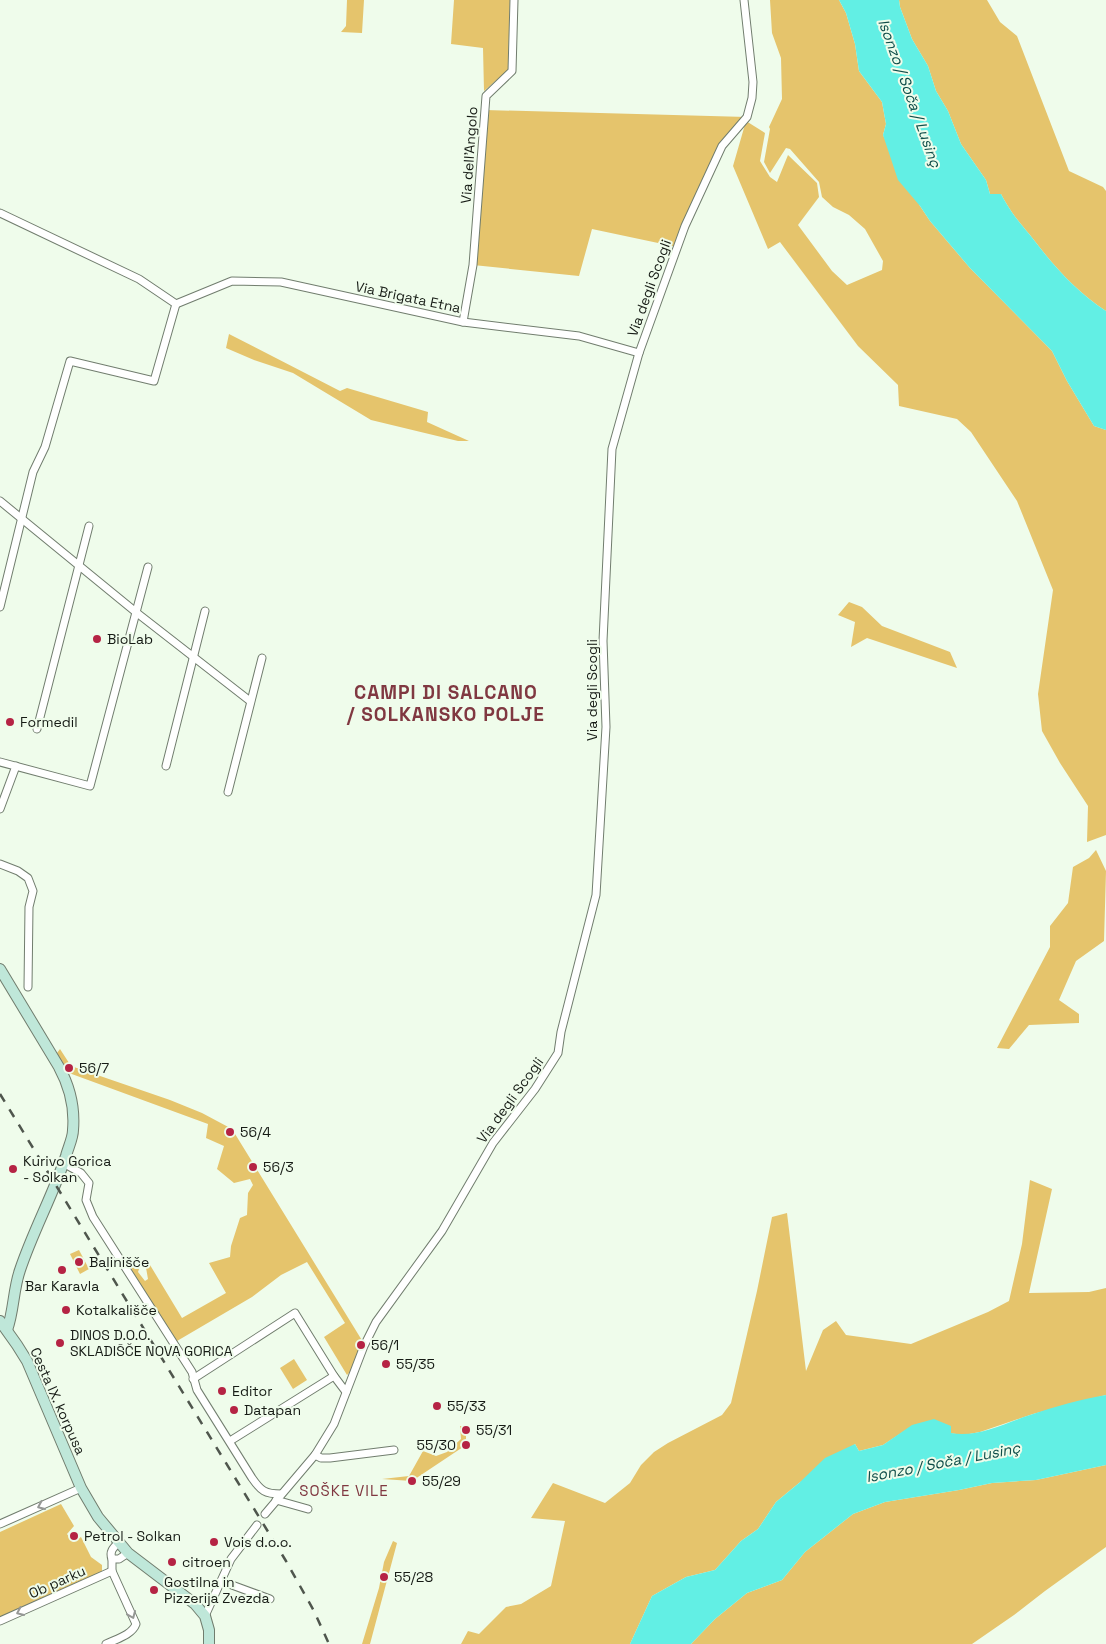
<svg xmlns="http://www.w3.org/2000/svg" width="1106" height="1644" font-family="'Space Grotesk',sans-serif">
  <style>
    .green { fill: #e5c46c }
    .water { fill: #62efe4 }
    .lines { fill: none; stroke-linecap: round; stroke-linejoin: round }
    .street-casing { stroke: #717d6e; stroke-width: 9 }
    .secondary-casing { stroke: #717d6e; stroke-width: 12 }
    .street { stroke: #fff; stroke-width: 7 }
    .secondary { stroke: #bfe7d9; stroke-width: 10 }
    .rail { stroke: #4f564d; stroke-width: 2.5; stroke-dasharray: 9 9; stroke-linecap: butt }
    .oneway { stroke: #969896 }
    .poi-dot { fill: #b52344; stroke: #effceb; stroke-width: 2 }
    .labels { text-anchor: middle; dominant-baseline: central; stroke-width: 4; stroke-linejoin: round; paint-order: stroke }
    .street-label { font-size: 14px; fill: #161b15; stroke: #effceb }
    .poi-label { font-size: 14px; fill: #161b15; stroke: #effceb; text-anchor: start }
    .water-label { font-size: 15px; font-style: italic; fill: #0e4d49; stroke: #effceb }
    .neighbourhood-label { font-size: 15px; letter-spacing: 1px; fill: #803841; stroke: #effceb }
    .district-label { font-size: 19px; font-weight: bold; letter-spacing: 1px; fill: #803841; stroke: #effceb }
  </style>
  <rect width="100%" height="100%" fill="#effceb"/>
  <!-- green -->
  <g class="green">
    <path d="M347,0H364L362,33L341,32L346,26Z"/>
    <path d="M454,0H510L508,70L484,91L483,48L451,44Z"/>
    <path d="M770,0H839L846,13L855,44L859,71L882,102L886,124L883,135L920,206L930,221L970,268L1052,351L1067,381L1094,426L1106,430V835L1087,842L1088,806L1060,763L1042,731L1038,694L1053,590L1017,501L971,432L957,419L899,406L898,385L858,346L780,242L768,249L733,166L746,121L765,133L760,161L770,177L777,182L788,155L817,183L819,197L798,225L832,271L847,285L882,270L883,261L865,229L849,215L833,207L822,197L819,182L790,149L786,148L770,173L764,162L770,129L769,127L782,99L781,58L772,33Z"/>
    <path d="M899,0H987L1000,22L1017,36L1069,171L1103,187L1106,191V311C1075,291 1052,264 1030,235C1018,221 1010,211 1001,194H990L986,180L961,144L948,111L936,91L928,66L912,39L900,7Z"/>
    <path d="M485,110L747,117L722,146L677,247L592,229L579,276L473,265Z"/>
    <path d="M229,334L340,391L347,388L428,412L427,422L469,441H458L371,420L293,373L254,360L226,348Z"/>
    <path d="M849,602L862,607L882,626L950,652L957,668L867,638L851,647L855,622L838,615Z"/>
    <path d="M1096,850L1106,871L1104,941L1076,961L1059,1000L1079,1014V1023L1029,1025L1009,1049L997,1048L1050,947V926L1068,903L1073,867L1089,858Z"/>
    <path d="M60,1049L71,1066L170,1100L202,1113L232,1129L363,1342L351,1371L347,1375L324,1337L345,1323L307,1262L281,1275L252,1297L177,1341L144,1293L131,1269L135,1264L139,1269L138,1272L145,1281L148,1279L145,1262L147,1260L182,1318L226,1293L209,1263L230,1257L231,1246L240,1218L247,1215L248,1193L253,1185L250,1179L234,1183L217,1169L224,1146L206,1138L208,1124L69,1073L57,1053Z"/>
    <path d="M1030,1180L1052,1189L1029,1293L1089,1292L1106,1288V1395L1033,1414L980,1432L964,1435L909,1428L883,1445L859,1451L855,1444L799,1483L776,1502L758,1529L741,1541L715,1570L686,1577L652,1596L630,1644H461L468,1631L479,1634L506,1607L521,1604L551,1586L565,1521L531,1518L553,1483L605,1503L630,1483L641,1465L654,1452L668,1443L722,1415L731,1403L757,1291L772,1217L787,1213L806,1371L823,1330L836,1321L846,1335L911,1344L988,1312L1009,1301L1022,1244Z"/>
    <path d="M79,1250L89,1269L80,1274L70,1254Z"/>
    <path d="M294,1359L307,1380L293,1389L280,1368Z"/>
    <path d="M460,1426L466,1427V1445L412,1481L382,1479L409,1476L423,1451L436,1456L447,1452L461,1439Z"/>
    <path d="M1106,1465V1547L1045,1591L1014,1615L972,1644H691L715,1619L747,1593L782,1580L805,1552L853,1514L885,1502L959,1490L992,1483L1036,1480Z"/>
    <path d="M61,1504L74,1526L67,1534L73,1542L81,1537L91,1557L102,1565V1572L0,1618V1532Z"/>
    <path d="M393,1541L397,1543L370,1644H362L379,1588L384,1562Z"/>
  </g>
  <!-- water -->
  <g class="water">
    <path d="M839,0H899L900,7L912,39L928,66L936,91L948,111L961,144L986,180L990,194H1001C1010,211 1018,221 1030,235C1052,264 1075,291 1106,311V430L1094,426L1067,381L1052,351L970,268L930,221L920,206L898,180L883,135L886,124L882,102L859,71L855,44L846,13Z"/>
    <path d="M1106,1395V1465L1036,1480L992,1483L959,1490L885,1502L853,1514L805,1552L782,1580L747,1593L715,1619L691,1644H630L652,1596L686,1577L715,1570L741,1541L758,1529L776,1502L799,1483L825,1458L855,1444L859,1451L883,1445L912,1425L934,1419L951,1426V1433C977,1438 1005,1423 1030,1415C1054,1407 1081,1399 1106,1395Z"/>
  </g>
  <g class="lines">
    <!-- street casing -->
    <g class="street-casing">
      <g id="street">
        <path d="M0,213L139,279L176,304L232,281L281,282L463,322L579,336L639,353"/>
        <path d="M463,322L473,265L486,96L512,71L514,0"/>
        <path d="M0,501L137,613L250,701"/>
        <path d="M0,607L33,472L45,447L70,361L154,381L176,304"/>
        <path d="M37,729L89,526"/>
        <path d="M0,762L90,786L148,567"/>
        <path d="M166,766L205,611"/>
        <path d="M228,792L262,658"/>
        <path d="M0,809L16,766"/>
        <path d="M0,864L18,871L28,878L33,891L29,907L28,987"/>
        <path d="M63,1163L81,1173L89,1183L86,1200L93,1217L192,1372L197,1390L252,1478C261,1491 265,1494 281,1494"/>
        <path d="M193,1379L295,1313L334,1376"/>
        <path d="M230,1441L334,1376L346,1392"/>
        <path d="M315,1455L321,1458H330L394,1450"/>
        <path d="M276,1500L308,1509"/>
        <path d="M265,1514L315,1455L334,1424L364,1346L376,1322L442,1231L493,1143L535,1089L558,1053L561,1032L596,895L606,727L603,641L612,449L639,353L685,226L722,146L747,117L752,98L753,82L744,0"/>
        <path d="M0,1524L81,1488"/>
        <path d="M118,1543C113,1548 109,1552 112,1559H119L128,1553"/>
        <path d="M221,1581L270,1599"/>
        <path d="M205,1616L231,1559L257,1525"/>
        <path d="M0,1621L112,1571"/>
        <path d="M106,1644C116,1639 132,1635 136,1624L112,1571V1559"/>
      </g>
    </g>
    <!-- secondary casing -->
    <g class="secondary-casing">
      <g id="secondary">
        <path d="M0,969L59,1067C70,1087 75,1107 73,1130C73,1138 68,1148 66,1156C53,1195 33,1231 20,1270C13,1290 14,1311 7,1330"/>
        <path d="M0,1321L17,1345L27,1361L81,1488L98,1517L128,1553L195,1604L205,1616L209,1630V1644"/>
      </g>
    </g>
    <!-- street -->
    <use href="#street" class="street"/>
    <!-- secondary -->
    <use href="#secondary" class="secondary"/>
    <!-- rail -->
    <path class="rail" d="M0,1094L286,1561L314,1611L329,1644"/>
  </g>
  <!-- one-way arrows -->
  <defs><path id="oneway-chevron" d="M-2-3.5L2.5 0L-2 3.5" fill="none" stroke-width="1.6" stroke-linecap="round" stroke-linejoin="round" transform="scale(1.25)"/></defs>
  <g class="oneway">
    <use href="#oneway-chevron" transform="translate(41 1506) rotate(156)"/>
    <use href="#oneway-chevron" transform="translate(20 1612) rotate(156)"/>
    <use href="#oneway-chevron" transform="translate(132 1615) rotate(67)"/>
  </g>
  <!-- markers -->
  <g class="poi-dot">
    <circle cx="97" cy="639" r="5"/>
    <circle cx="10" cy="722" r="5"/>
    <circle cx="69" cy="1068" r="5"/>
    <circle cx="230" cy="1132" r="5"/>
    <circle cx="253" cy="1167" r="5"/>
    <circle cx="13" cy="1169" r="5"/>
    <circle cx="79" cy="1262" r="5"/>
    <circle cx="62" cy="1270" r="5"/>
    <circle cx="66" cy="1310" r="5"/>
    <circle cx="60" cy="1343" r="5"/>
    <circle cx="361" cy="1345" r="5"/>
    <circle cx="386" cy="1364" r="5"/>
    <circle cx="222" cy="1391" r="5"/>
    <circle cx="437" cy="1406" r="5"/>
    <circle cx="234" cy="1410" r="5"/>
    <circle cx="466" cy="1430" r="5"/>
    <circle cx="466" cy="1445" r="5"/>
    <circle cx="412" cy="1481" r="5"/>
    <circle cx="74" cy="1536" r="5"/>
    <circle cx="214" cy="1542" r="5"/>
    <circle cx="172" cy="1562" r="5"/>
    <circle cx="384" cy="1577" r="5"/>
    <circle cx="154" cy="1590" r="5"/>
  </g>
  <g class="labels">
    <!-- street labels -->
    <g class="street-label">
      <text transform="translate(469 155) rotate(-86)">Via dell'Angolo</text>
      <text transform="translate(649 288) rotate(-70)">Via degli Scogli</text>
      <text transform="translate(408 297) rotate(12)">Via Brigata Etna</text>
      <text transform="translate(592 690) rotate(-90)">Via degli Scogli</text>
      <text transform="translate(510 1100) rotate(-54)">Via degli Scogli</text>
      <text transform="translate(58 1401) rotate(66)">Cesta IX. korpusa</text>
      <text transform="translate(57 1582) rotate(-24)">Ob parku</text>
    </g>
    <!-- poi labels -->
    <g class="poi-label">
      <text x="107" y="639">BioLab</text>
      <text x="20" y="722">Formedil</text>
      <text x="79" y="1068">56/7</text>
      <text x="240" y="1132">56/4</text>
      <text x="23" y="1161">Kurivo Gorica<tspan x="23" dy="16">- Solkan</tspan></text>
      <text x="263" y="1167">56/3</text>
      <text x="89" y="1262">Balinišče</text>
      <text x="62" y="1286" text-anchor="middle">Bar Karavla</text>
      <text x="76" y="1310">Kotalkališče</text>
      <text x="70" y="1335">DINOS D.O.O.<tspan x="70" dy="16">SKLADIŠČE NOVA GORICA</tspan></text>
      <text x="371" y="1345">56/1</text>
      <text x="396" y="1364">55/35</text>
      <text x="232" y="1391">Editor</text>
      <text x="447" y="1406">55/33</text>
      <text x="244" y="1410">Datapan</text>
      <text x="476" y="1430">55/31</text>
      <text x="456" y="1445" text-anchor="end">55/30</text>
      <text x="422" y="1481">55/29</text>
      <text x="84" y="1536">Petrol - Solkan</text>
      <text x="224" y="1542">Vois d.o.o.</text>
      <text x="182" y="1562">citroen</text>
      <text x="394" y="1577">55/28</text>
      <text x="164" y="1582">Gostilna in<tspan x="164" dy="16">Pizzerija Zvezda</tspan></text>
    </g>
    <!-- water labels -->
    <g class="water-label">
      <text transform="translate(910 93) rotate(70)">Isonzo / Soča / Lusinç</text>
      <text transform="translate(943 1462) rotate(-11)">Isonzo / Soča / Lusinç</text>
    </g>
    <!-- neighbourhood labels -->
    <g class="neighbourhood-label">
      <text x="344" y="1490">SOŠKE VILE</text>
    </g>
    <!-- district labels -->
    <g class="district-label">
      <text x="446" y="692">CAMPI DI SALCANO<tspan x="446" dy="22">/ SOLKANSKO POLJE</tspan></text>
    </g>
  </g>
</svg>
